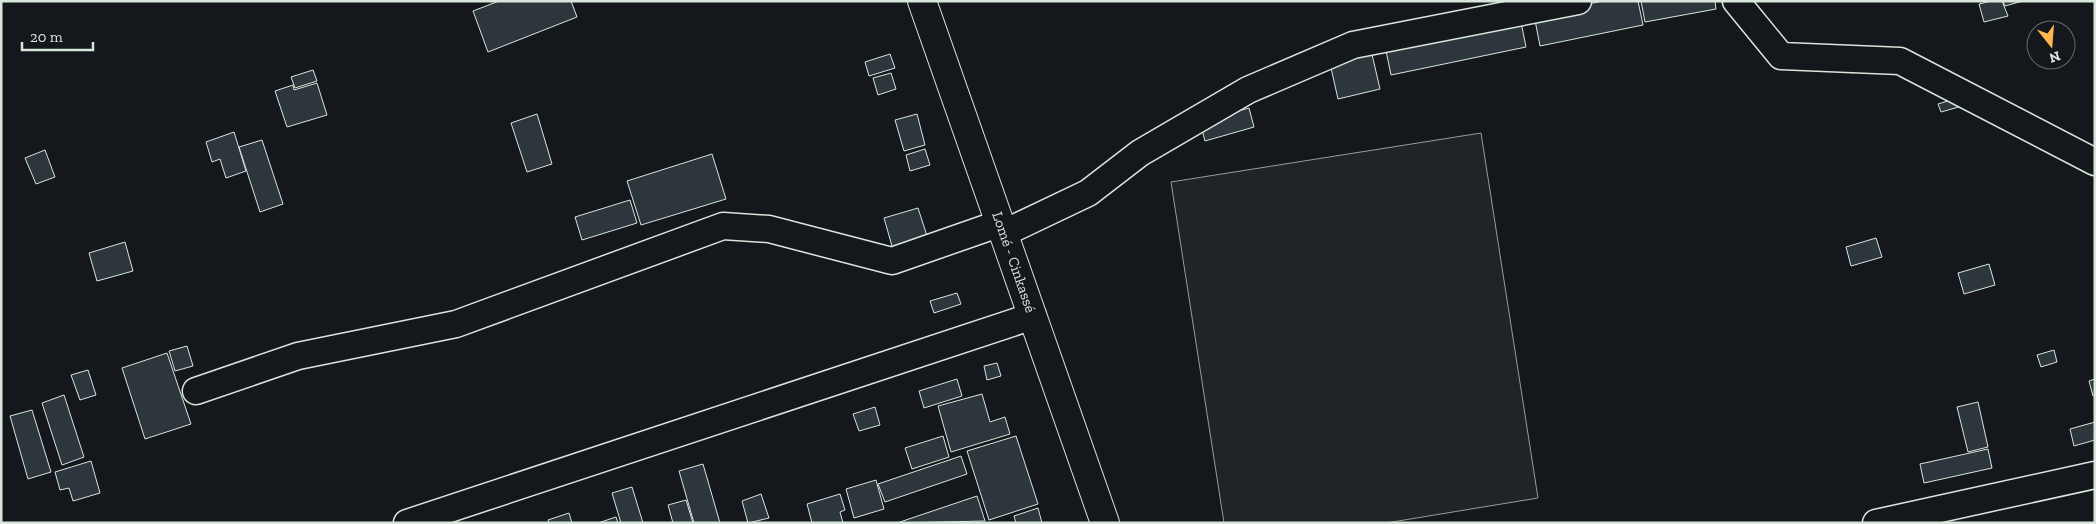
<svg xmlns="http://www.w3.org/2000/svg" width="2096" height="524" font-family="'Zilla Slab',serif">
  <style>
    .green { fill: #202428; stroke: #939e99 }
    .building { fill: #2c363c; stroke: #d8e6dc }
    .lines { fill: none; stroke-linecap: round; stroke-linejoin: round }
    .minor-casing { stroke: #d8e6dc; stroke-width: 29 }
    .highway-casing { stroke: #d8e6dc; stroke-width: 30 }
    .minor { stroke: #14181c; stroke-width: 26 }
    .highway { stroke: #14181c; stroke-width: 28 }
    .labels { text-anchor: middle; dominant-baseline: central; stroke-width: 4; stroke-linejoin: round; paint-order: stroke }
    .street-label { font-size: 15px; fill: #d8e6dc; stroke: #14181c }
  </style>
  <rect width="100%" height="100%" fill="#14181c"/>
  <!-- green -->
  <path class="green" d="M1481,133L1538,498L1386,523H1224L1171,182Z"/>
  <!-- building -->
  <g class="building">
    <path d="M499,1H571L577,17L488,52L473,11Z"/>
    <path d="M1603,1H1638L1643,25L1540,46L1534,15Z"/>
    <path d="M1641,1H1715L1716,9L1645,22Z"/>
    <path d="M1991,1H2002L2008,16L1984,22L1979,4Z"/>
    <path d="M2003,1H2023L2005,6Z"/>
    <path d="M1520,17L1526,47L1391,75L1385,46Z"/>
    <path d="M1371,50L1380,89L1338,99L1329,59Z"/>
    <path d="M890,54L895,68L869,76L865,62Z"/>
    <path d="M313,70L317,81L295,88L291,77Z"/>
    <path d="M891,73L896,89L878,95L873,78Z"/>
    <path d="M317,83L327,115L287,127L275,91L293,85L294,90Z"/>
    <path d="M1964,96L1966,105L1941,112L1938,104Z"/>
    <path d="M1249,108L1254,127L1205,141L1200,122Z"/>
    <path d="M537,114L552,164L527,172L511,123Z"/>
    <path d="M917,114L925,145L904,151L895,120Z"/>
    <path d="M234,132L246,171L226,178L220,159L212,162L206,142Z"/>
    <path d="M262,140L283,204L260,212L239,147Z"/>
    <path d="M925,149L930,165L910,171L906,155Z"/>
    <path d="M45,150L55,177L36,184L25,158Z"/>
    <path d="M712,154L726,199L641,225L627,181Z"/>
    <path d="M630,200L637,223L582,240L575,217Z"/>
    <path d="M918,208L929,242L894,253L884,218Z"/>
    <path d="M1876,238L1882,257L1851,266L1846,247Z"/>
    <path d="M125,242L133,271L97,281L89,253Z"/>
    <path d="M1989,264L1995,285L1964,294L1958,273Z"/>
    <path d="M957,293L961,304L934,313L930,301Z"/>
    <path d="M187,346L193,366L175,371L169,351Z"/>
    <path d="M2054,350L2057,362L2041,367L2037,355Z"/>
    <path d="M167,353L191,424L145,439L122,368Z"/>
    <path d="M997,363L1001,376L987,380L984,366Z"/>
    <path d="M88,370L96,395L80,400L71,375Z"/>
    <path d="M957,379L962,396L924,408L919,391Z"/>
    <path d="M2095,379V395L2093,396L2089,381Z"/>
    <path d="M982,394L990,422L1005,417L1010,434L951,452L938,406Z"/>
    <path d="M64,395L84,457L62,465L42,403Z"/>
    <path d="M1978,402L1988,447L1968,452L1957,407Z"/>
    <path d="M875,407L880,425L859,431L853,414Z"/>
    <path d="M32,410L51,472L28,479L10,416Z"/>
    <path d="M2095,422V440L2074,446L2070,429Z"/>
    <path d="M943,436L949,457L912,469L905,448Z"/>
    <path d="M1016,436L1038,504L989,520L967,451Z"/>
    <path d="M1988,449L1992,468L1924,483L1920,464Z"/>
    <path d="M961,456L967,474L885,502L878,484Z"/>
    <path d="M91,461L100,493L73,501L69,488L60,490L55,472Z"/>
    <path d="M703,464L720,523H694L679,471Z"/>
    <path d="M876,480L884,509L854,518L846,489Z"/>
    <path d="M632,487L643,523H621L612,493Z"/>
    <path d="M761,494L769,518L748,523L742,501Z"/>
    <path d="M840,494L845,510L840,512L843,523H812L807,504Z"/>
    <path d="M977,496L985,521L897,523Z"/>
    <path d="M686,500L693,523H673L668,505Z"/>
    <path d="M1038,508L1042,523H1016L1014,516Z"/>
    <path d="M569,513L572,523H549L548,520Z"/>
    <path d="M616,517L618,523H598Z"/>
  </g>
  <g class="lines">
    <!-- minor casing -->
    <g class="minor-casing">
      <g id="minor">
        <path d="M1736,1L1781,56L1900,61L2095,162"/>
        <path d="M1004,233L1088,193L1140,153L1248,90L1353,45L1578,1"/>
        <path d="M196,391L298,356L456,324L723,226L769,229L892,261L1001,223"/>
        <path d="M407,523L1033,316"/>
        <path d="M1876,523L2095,475"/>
      </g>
    </g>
    <!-- highway casing -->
    <g class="highway-casing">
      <path id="highway" d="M922,1L1105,523"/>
    </g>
    <!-- minor -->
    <use href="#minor" class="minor"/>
    <!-- highway -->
    <use href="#highway" class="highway"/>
  </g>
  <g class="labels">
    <!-- street labels -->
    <g class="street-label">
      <text transform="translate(1014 262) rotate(71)">Lomé - Cinkassé</text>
    </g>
  </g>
  <!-- border -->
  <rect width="2096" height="524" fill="none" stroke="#d8e6dc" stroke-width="5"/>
  <!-- north arrow -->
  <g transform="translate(2051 45) rotate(163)"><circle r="24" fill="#14181c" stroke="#626a69"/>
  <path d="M0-4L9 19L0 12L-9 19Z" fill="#ffb74d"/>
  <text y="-8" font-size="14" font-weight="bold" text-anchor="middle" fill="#d8e6dc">N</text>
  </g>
  <!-- scale -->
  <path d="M22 42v8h71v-8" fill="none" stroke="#d8e6dc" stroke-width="2.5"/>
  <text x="30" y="42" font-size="15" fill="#d8e6dc" stroke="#14181c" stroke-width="4" paint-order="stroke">20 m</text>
</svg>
